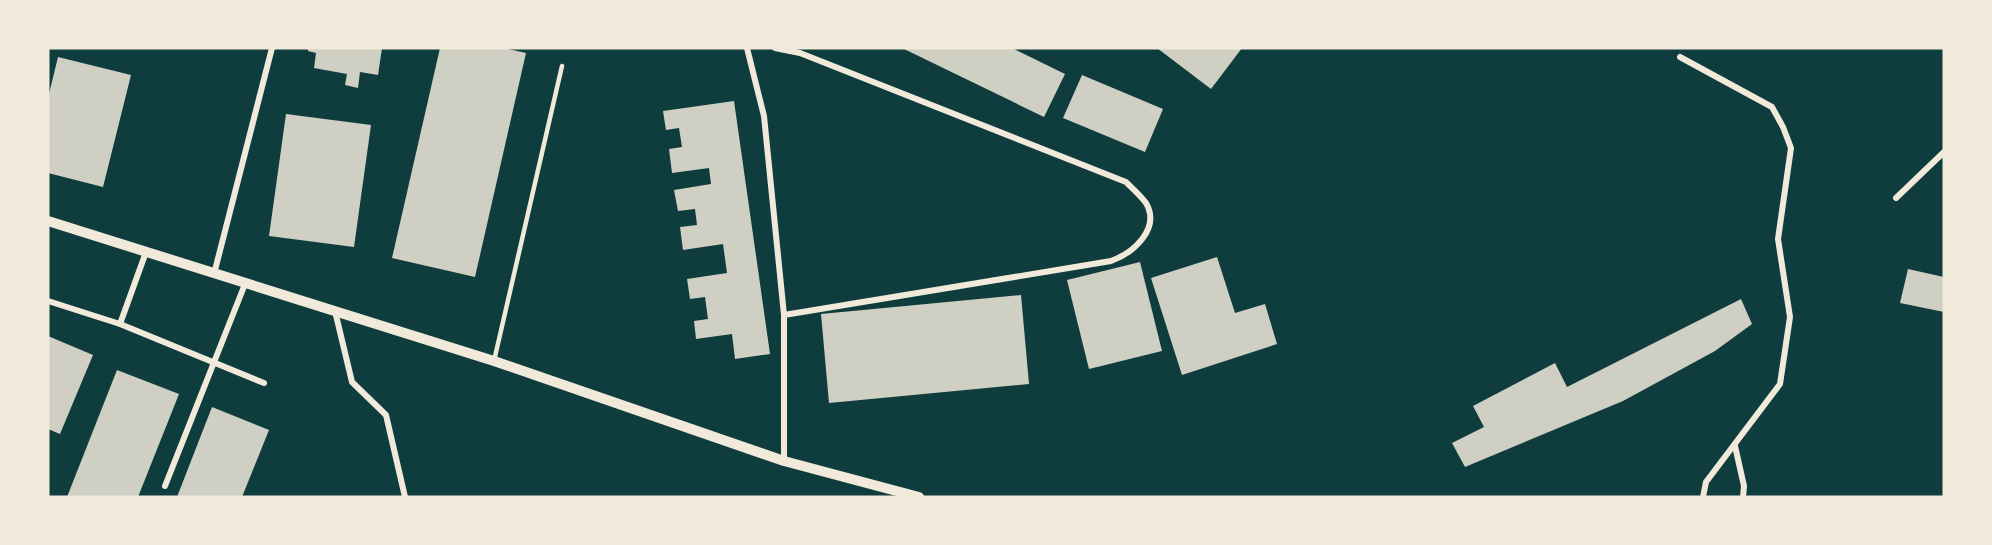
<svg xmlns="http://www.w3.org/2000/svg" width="1992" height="545" font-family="'Public Sans',sans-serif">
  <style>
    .building { fill: #cfcfc3 }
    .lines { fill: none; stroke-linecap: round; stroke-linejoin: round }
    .service { stroke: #f1e9da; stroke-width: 4.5 }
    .minor { stroke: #f1e9da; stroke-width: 6 }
    .tertiary { stroke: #f1e9da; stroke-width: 10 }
  </style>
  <rect width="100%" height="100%" fill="#0f3d3e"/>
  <!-- building -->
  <g class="building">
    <path d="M308,48H382L378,75L360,72L358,88L345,85L347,74L314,68L316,53L308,51Z"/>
    <path d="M440,48H503L526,53L475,277L392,258Z"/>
    <path d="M902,48H1012L1065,74L1044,117Z"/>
    <path d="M1157,48H1242L1211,89Z"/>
    <path d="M58,57L131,75L103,187L48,173V98Z"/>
    <path d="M1082,75L1163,109L1145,152L1063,118Z"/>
    <path d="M734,101L770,354L735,359L732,334L696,339L694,321L708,319L705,297L690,299L687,279L727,273L723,244L683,250L680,227L697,225L695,209L678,211L674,190L711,184L709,168L672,173L669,149L682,147L679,128L666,130L663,111Z"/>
    <path d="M286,114L371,125L354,247L269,236Z"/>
    <path d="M1217,257L1235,313L1265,304L1277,344L1182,375L1151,278Z"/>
    <path d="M1140,262L1162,351L1089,369L1067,280Z"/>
    <path d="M1908,269L1944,277V312L1900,303Z"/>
    <path d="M1021,295L1029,384L829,403L821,314Z"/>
    <path d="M1741,299L1752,324L1715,351L1623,401L1465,467L1452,443L1484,427L1473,406L1555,363L1567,387Z"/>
    <path d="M48,336L93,355L60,434L48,429Z"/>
    <path d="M117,370L179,394L138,497H67Z"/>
    <path d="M212,407L269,430L242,497H177Z"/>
  </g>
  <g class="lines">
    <!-- service -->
    <path class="service" d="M494,361L562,66"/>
    <!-- minor -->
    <g class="minor">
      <path d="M747,48L764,116L784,315V461"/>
      <path d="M775,48L800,53L1126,182C1132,188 1141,196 1146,203C1161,229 1133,253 1111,261L784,315"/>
      <path d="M1680,57L1772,107L1783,127L1791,148L1778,239L1790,317L1780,384L1706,482L1703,497"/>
      <path d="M1896,198L1944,152"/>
      <path d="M214,274L272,48"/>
      <path d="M48,301L120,324L264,383"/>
      <path d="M335,311L352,382L386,415L405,497"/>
      <path d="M120,324L146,252"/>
      <path d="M1735,446L1744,486L1743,497"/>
      <path d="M165,486L245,284"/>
    </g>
    <!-- tertiary -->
    <path class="tertiary" d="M48,221L494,361L784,461L919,497"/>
  </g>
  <!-- border -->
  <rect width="1992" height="545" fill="none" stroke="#f1e9da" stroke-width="99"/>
</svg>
